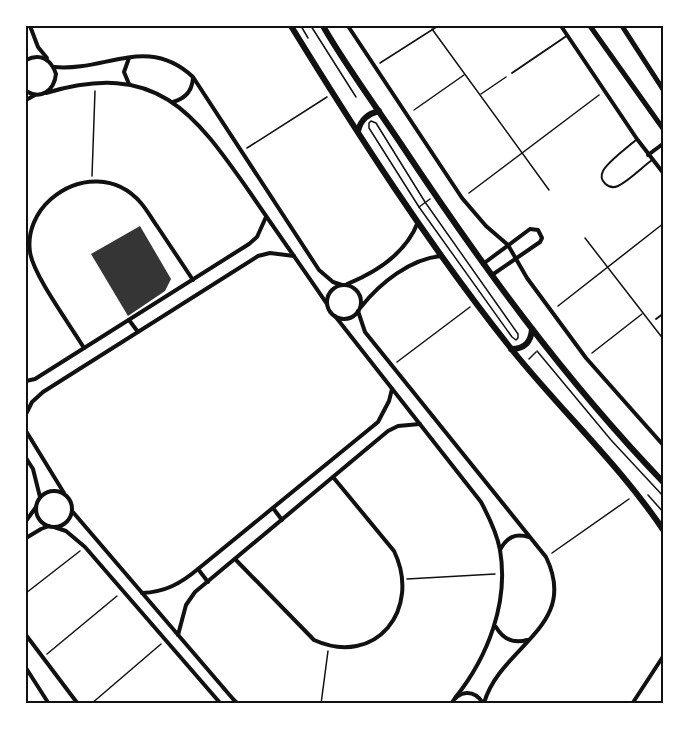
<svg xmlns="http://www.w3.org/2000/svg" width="689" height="729" font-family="'Public Sans',sans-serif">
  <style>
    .building { fill: #353535 }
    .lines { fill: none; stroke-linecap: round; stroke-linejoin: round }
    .path { stroke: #111; stroke-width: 1.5 }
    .service { stroke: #111; stroke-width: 2 }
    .minor { stroke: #111; stroke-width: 4 }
    .tertiary { stroke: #111; stroke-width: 5 }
    .secondary { stroke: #111; stroke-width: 6 }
    .neatline { fill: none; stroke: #111; stroke-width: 2 }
  </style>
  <rect width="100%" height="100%" fill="#fff"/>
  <!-- building -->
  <path class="building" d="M140,226L171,279L165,291L128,316L91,254Z"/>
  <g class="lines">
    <!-- path -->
    <g class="path">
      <path d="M301,26L308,38"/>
      <path d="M311,26L356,97"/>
      <path d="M432,29L549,190"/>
      <path d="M380,63L438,26"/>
      <path d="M481,94L506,77"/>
      <path d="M414,110L464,75"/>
      <path d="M371,121L376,123L425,202L518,334V338L516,340L512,337L419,207L369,128V123Z"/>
      <path d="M247,148L327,97"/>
      <path d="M92,176L95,91"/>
      <path d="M469,193L599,95"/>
      <path d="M419,207L430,199"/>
      <path d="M585,238L664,340"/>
      <path d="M558,306L664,223"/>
      <path d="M537,351L611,440L664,497"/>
      <path d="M592,353L642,314"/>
      <path d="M529,359L536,352"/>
      <path d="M397,362L470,307"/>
      <path d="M648,495L664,513"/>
      <path d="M552,553L629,499"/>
      <path d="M407,579L495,574"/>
      <path d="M26,593L80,551"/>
      <path d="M47,654L117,596"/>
      <path d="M91,704L161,644"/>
      <path d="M321,704L328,651"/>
    </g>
    <!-- service -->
    <g class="service">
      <path d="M512,73L568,35"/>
      <path d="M637,139C628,147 607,162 603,171C598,181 609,190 618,186C630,180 641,168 652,160"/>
      <path d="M656,319L664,313"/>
    </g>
    <!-- minor -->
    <g class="minor">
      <path d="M30,26L38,47L47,58"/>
      <path d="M348,26L462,198L486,226L508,245L527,278L586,358L664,446"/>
      <path d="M561,26L637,139L664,174"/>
      <path d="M129,58L124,72L129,84"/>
      <path d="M26,60C40,53 51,59 56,74C54,91 41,100 26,91"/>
      <path d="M54,67C106,72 147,34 193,77L319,270L333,282L342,285"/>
      <path d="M46,93C157,60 193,111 251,194C276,231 302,267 327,304"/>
      <path d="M26,100L35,95"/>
      <path d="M173,102C186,98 192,91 193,78"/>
      <path d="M648,155L664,143"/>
      <path d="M483,264L530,229L538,230L542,238L540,242L492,275"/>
      <path d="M347,284C377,272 406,253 418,222"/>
      <circle cx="344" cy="302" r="17"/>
      <path d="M361,307C380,283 410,259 441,256"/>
      <path d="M358,311L365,332L546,557C580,627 501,645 484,703"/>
      <path d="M335,316L481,502C489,517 497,533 500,550C509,602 488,657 455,698"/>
      <path d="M129,320L138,332"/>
      <path d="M84,348C71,326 33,275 30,252C27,232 36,212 51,199C79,175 117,175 141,203C147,210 152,219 157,226C169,244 181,262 193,280"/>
      <path d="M26,381L35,379L249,244L257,237L266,217"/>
      <path d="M26,414L32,402L43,392L258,256L270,253L294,256"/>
      <path d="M26,431L64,493"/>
      <path d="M26,458L33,469L40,497"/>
      <circle cx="54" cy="509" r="18"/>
      <path d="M273,508L282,520"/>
      <path d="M72,511L233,699L238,704"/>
      <path d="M26,521L36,507"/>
      <path d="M54,527L66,531L85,547L221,704"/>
      <path d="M26,538L41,529L49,526"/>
      <path d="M500,550C507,537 515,533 529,537"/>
      <path d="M235,559L314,640C376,668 422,609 394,551L333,477"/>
      <path d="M198,569L208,582"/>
      <path d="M142,593C165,592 180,584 198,569L378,422L389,401L392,389"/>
      <path d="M496,627C503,639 513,644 527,640"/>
      <path d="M26,635L78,704"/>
      <path d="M178,635L186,605L195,592L388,431L398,426L420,424"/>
      <path d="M26,668L49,704"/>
      <path d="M451,704C459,690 474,689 483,703"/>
      <path d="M632,704L664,655"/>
      <path d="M660,704L664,701"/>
    </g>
    <!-- tertiary -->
    <g class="tertiary">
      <path d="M590,26L664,130"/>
      <path d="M622,26L664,91"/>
    </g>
    <!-- secondary -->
    <g class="secondary">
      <path d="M291,26C358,135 429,245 509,346C559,409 619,464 664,531"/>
      <path d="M323,26C346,66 375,105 401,144C480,263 564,379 664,483"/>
      <path d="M358,131C361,119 368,114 379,111"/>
      <path d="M511,349C525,349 531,342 532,329"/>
    </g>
  </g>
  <!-- border -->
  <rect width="689" height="729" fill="none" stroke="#ffffff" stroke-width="54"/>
  <rect x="27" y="27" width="635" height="675" class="neatline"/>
</svg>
